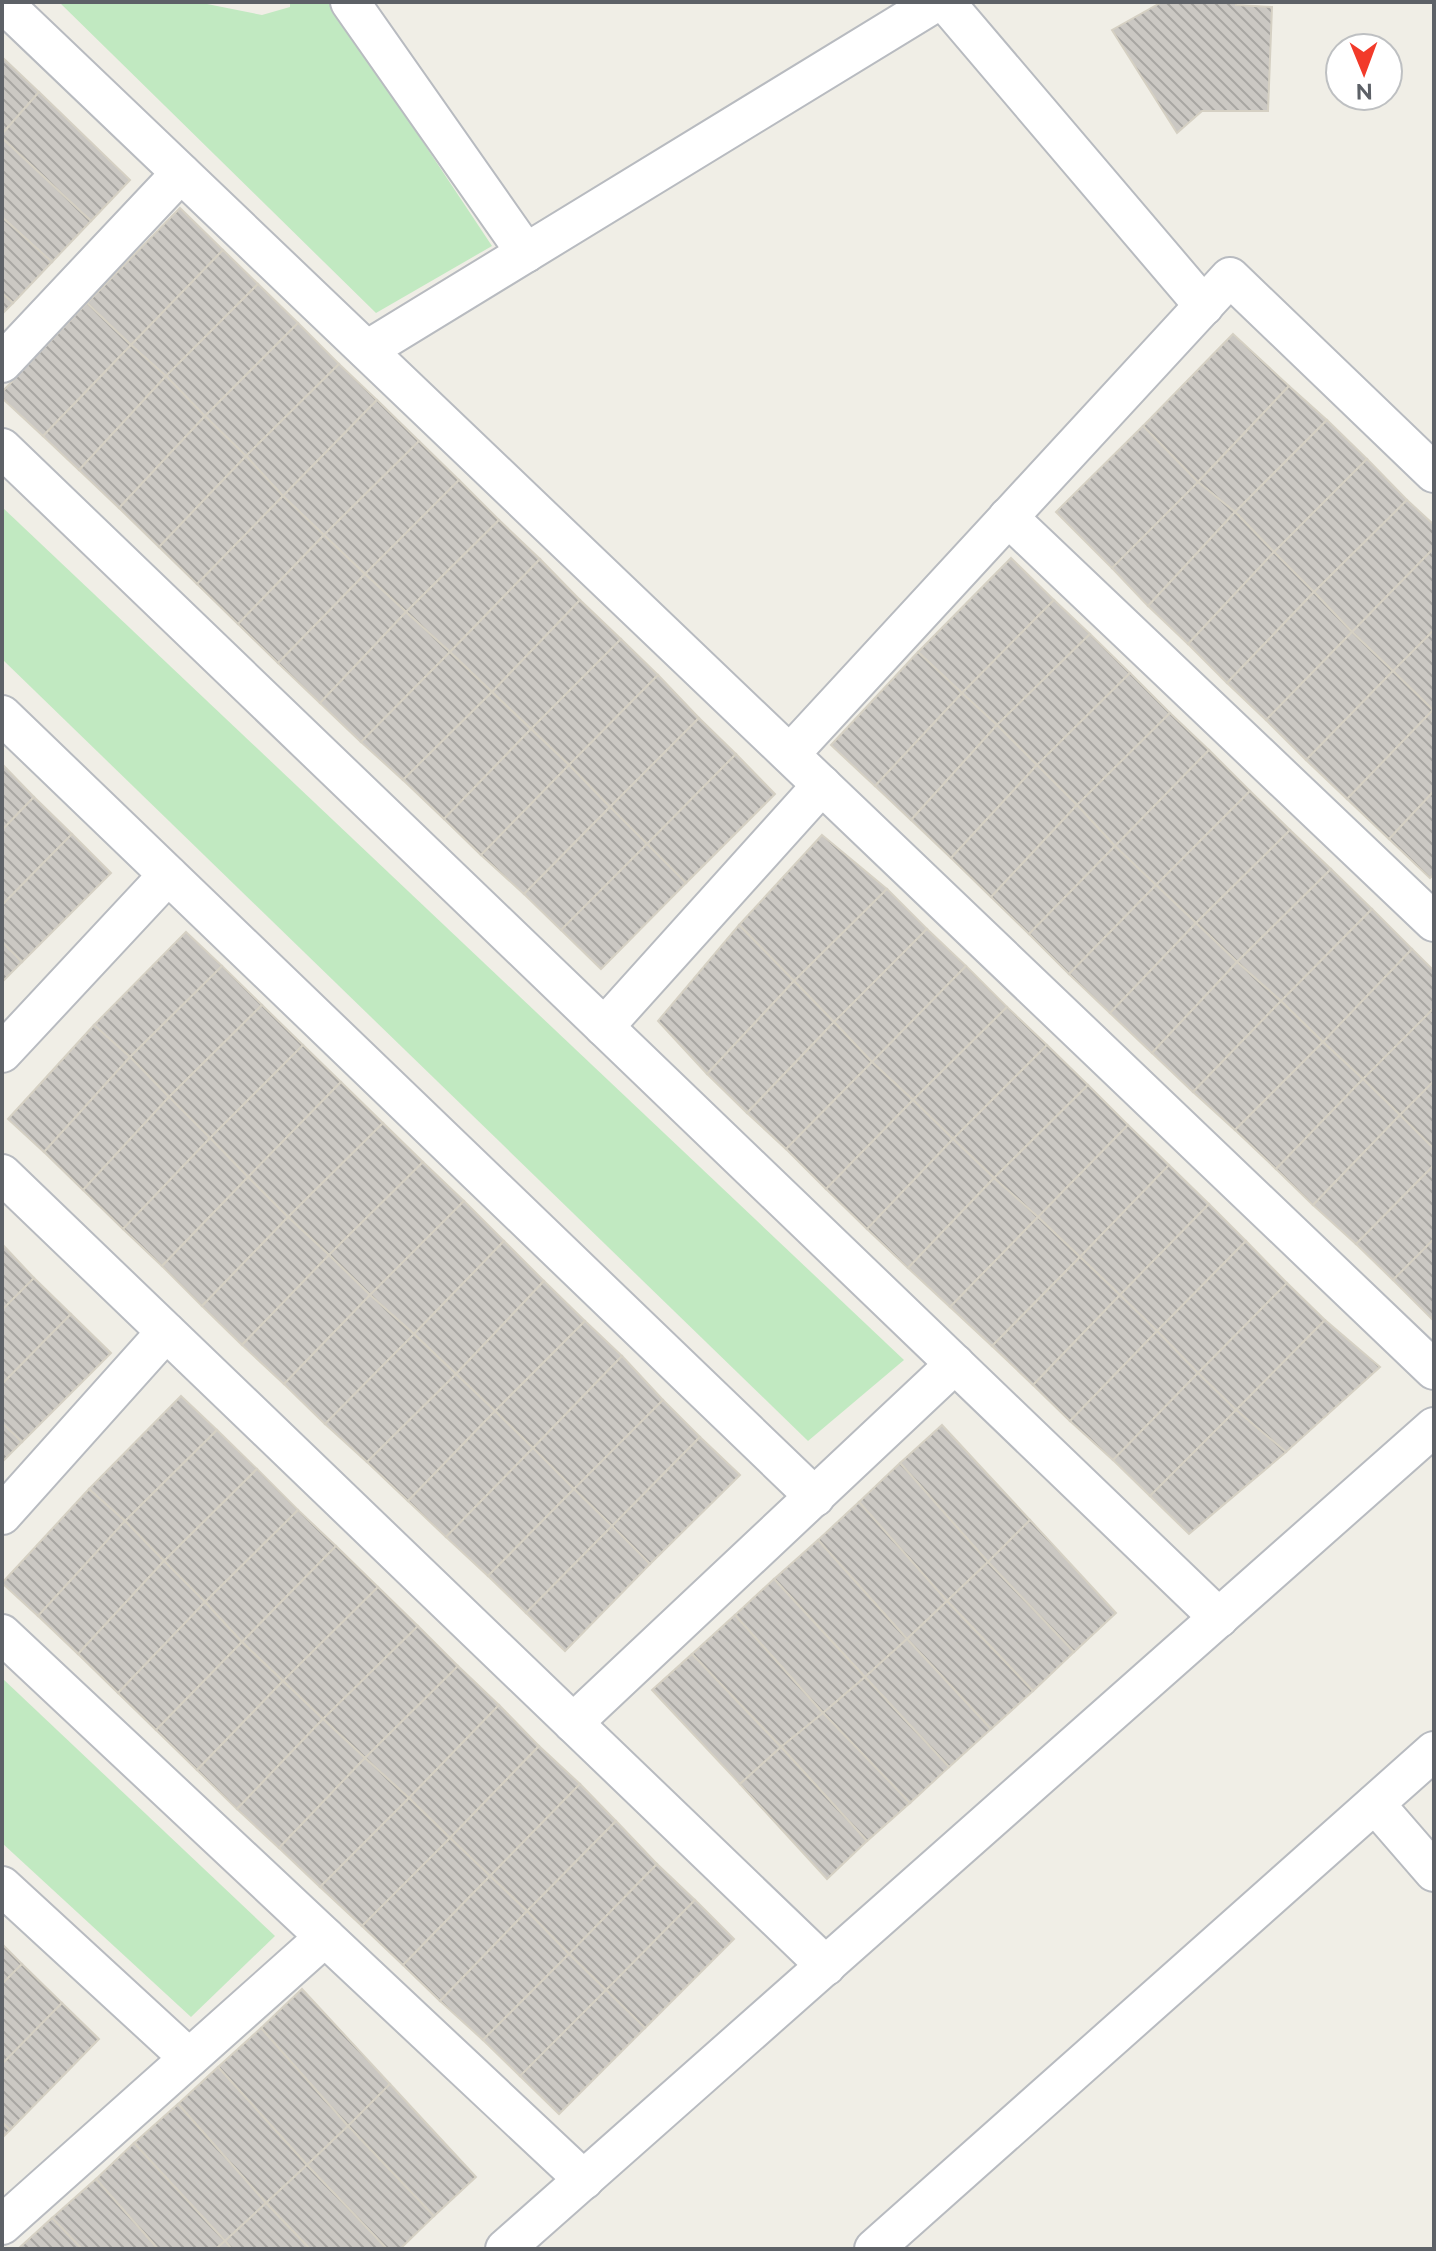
<svg xmlns="http://www.w3.org/2000/svg" width="1436" height="2251" font-family="Raleway,sans-serif">
  <style>
    .garden { fill: #c1e9c1 }
    .building { fill: url(#building-back-hatch); stroke: #d5d0c3; stroke-width: 2 }
    .lines { fill: none; stroke-linecap: round; stroke-linejoin: round }
    .street-casing { stroke: #b8bbc0; stroke-width: 42 }
    .street { stroke: #fff; stroke-width: 38 }
  </style>
  <defs>
    <pattern id="building-back-hatch" width="6" height="6" patternUnits="userSpaceOnUse" patternTransform="scale(2)"><rect width="6" height="6" fill="#cbc8c3"/><path d="M-1 5l2 2M0 0l6 6M5-1l2 2" fill="none" stroke="#a8a6a2"/></pattern>
  </defs>
  <rect width="100%" height="100%" fill="#f0eee6"/>
  <!-- garden -->
  <g class="garden">
    <path d="M59,2H197L262,15L290,7V2H330L492,246L376,313Z"/>
    <path d="M2,507L904,1360L808,1441L2,659Z"/>
    <path d="M2,1678L275,1936L191,2017L2,1843Z"/>
  </g>
  <!-- building -->
  <g class="building">
    <path d="M1162,2H1236V5L1272,7L1268,111H1202L1177,133L1112,30Z"/>
    <path d="M2,57L39,92L2,134Z"/>
    <path d="M39,92L130,180L91,221L2,138V134Z"/>
    <path d="M2,138L91,221L52,262L2,217Z"/>
    <path d="M180,208L223,250L131,345L87,303Z"/>
    <path d="M2,217L52,262L13,303L2,293Z"/>
    <path d="M223,250L258,284L166,376L131,345Z"/>
    <path d="M258,284L298,323L205,416L166,376Z"/>
    <path d="M2,293L13,303L2,314Z"/>
    <path d="M87,303L131,345L43,436L2,398V392Z"/>
    <path d="M298,323L339,364L246,456L205,416Z"/>
    <path d="M1233,334L1289,386L1198,482L1143,426Z"/>
    <path d="M131,345L166,376L79,470L43,436Z"/>
    <path d="M339,364L377,400L283,496L246,456Z"/>
    <path d="M166,376L205,416L119,508L79,470Z"/>
    <path d="M1289,386L1327,420L1235,512L1198,482Z"/>
    <path d="M377,400L419,441L324,535L283,496Z"/>
    <path d="M205,416L246,456L159,547L119,508Z"/>
    <path d="M1327,420L1367,459L1274,552L1235,512Z"/>
    <path d="M1143,426L1198,482L1112,568L1056,512Z"/>
    <path d="M419,441L459,480L365,574L324,535Z"/>
    <path d="M246,456L283,496L197,584L159,547Z"/>
    <path d="M1367,459L1407,500L1314,592L1274,552Z"/>
    <path d="M459,480L499,520L406,612L365,574Z"/>
    <path d="M1198,482L1235,512L1148,606L1112,568Z"/>
    <path d="M283,496L324,535L238,624L197,584Z"/>
    <path d="M1407,500L1434,525V548L1352,632L1314,592Z"/>
    <path d="M1235,512L1274,552L1188,644L1148,606Z"/>
    <path d="M499,520L540,559L450,652L406,612Z"/>
    <path d="M324,535L365,574L278,663L238,624Z"/>
    <path d="M1434,548V630L1393,671L1352,632Z"/>
    <path d="M1274,552L1314,592L1227,683L1188,644Z"/>
    <path d="M1011,558L1054,600L962,693L918,652Z"/>
    <path d="M540,559L580,600L492,692L450,652Z"/>
    <path d="M365,574L406,612L320,703L278,663Z"/>
    <path d="M1314,592L1352,632L1266,720L1227,683Z"/>
    <path d="M580,600L621,639L531,729L492,692Z"/>
    <path d="M1054,600L1090,634L997,725L962,693Z"/>
    <path d="M406,612L450,652L361,742L320,703Z"/>
    <path d="M1434,630V709L1433,710L1393,671Z"/>
    <path d="M1352,632L1393,671L1306,760L1266,720Z"/>
    <path d="M1090,634L1130,673L1037,765L997,725Z"/>
    <path d="M621,639L658,675L569,765L531,729Z"/>
    <path d="M450,652L492,692L403,780L361,742Z"/>
    <path d="M918,652L962,693L875,786L831,745Z"/>
    <path d="M1393,671L1433,710L1347,799L1306,760Z"/>
    <path d="M1130,673L1170,713L1077,805L1037,765Z"/>
    <path d="M658,675L699,718L610,807L569,765Z"/>
    <path d="M492,692L531,729L444,819L403,780Z"/>
    <path d="M962,693L997,725L911,820L875,786Z"/>
    <path d="M1433,710L1434,791L1389,839L1347,799Z"/>
    <path d="M1170,713L1209,750L1115,846L1077,805Z"/>
    <path d="M699,718L736,754L647,844L610,807Z"/>
    <path d="M997,725L1037,765L951,858L911,820Z"/>
    <path d="M531,729L569,765L481,855L444,819Z"/>
    <path d="M1209,750L1250,791L1156,885L1115,846Z"/>
    <path d="M736,754L775,794L686,883L647,844Z"/>
    <path d="M2,764L34,797L2,830Z"/>
    <path d="M569,765L610,807L524,894L481,855Z"/>
    <path d="M1037,765L1077,805L991,897L951,858Z"/>
    <path d="M1250,791L1290,830L1196,923L1156,885Z"/>
    <path d="M1434,791V874L1430,878L1389,839Z"/>
    <path d="M34,797L72,834L2,905V830Z"/>
    <path d="M1077,805L1115,846L1029,934L991,897Z"/>
    <path d="M610,807L647,844L561,930L524,894Z"/>
    <path d="M1290,830L1331,869L1237,962L1196,923Z"/>
    <path d="M72,834L111,873L22,962L2,942V905Z"/>
    <path d="M822,835L887,889L794,981L739,925Z"/>
    <path d="M647,844L686,883L601,969L561,930Z"/>
    <path d="M1115,846L1156,885L1069,974L1029,934Z"/>
    <path d="M1331,869L1372,909L1281,1001L1237,962Z"/>
    <path d="M1156,885L1196,923L1110,1013L1069,974Z"/>
    <path d="M887,889L927,929L834,1022L794,981Z"/>
    <path d="M1372,909L1412,949L1323,1042L1281,1001Z"/>
    <path d="M1196,923L1237,962L1152,1053L1110,1013Z"/>
    <path d="M739,925L794,981L707,1074L658,1021Z"/>
    <path d="M927,929L966,966L872,1062L834,1022Z"/>
    <path d="M186,932L222,966L130,1057L94,1025Z"/>
    <path d="M2,942L22,962L2,982Z"/>
    <path d="M1412,949L1434,971V1008L1363,1079L1323,1042Z"/>
    <path d="M1237,962L1281,1001L1193,1092L1152,1053Z"/>
    <path d="M222,966L262,1005L169,1097L130,1057Z"/>
    <path d="M966,966L1007,1007L913,1100L872,1062Z"/>
    <path d="M794,981L834,1022L747,1113L707,1074Z"/>
    <path d="M1281,1001L1323,1042L1235,1130L1193,1092Z"/>
    <path d="M262,1005L303,1045L210,1138L169,1097Z"/>
    <path d="M1007,1007L1047,1045L953,1139L913,1100Z"/>
    <path d="M1434,1008V1081L1400,1115L1363,1079Z"/>
    <path d="M834,1022L872,1062L786,1149L747,1113Z"/>
    <path d="M94,1025L130,1057L44,1152L8,1119Z"/>
    <path d="M1323,1042L1363,1079L1276,1169L1235,1130Z"/>
    <path d="M303,1045L341,1082L248,1177L210,1138Z"/>
    <path d="M1047,1045L1088,1085L994,1178L953,1139Z"/>
    <path d="M130,1057L169,1097L83,1190L44,1152Z"/>
    <path d="M872,1062L913,1100L826,1189L786,1149Z"/>
    <path d="M1363,1079L1400,1115L1313,1205L1276,1169Z"/>
    <path d="M1434,1081V1149L1400,1115Z"/>
    <path d="M341,1082L383,1123L288,1217L248,1177Z"/>
    <path d="M1088,1085L1128,1125L1038,1217L994,1178Z"/>
    <path d="M169,1097L210,1138L123,1229L83,1190Z"/>
    <path d="M913,1100L953,1139L867,1229L826,1189Z"/>
    <path d="M1400,1115L1434,1149V1165L1356,1244L1313,1205Z"/>
    <path d="M383,1123L423,1162L329,1255L288,1217Z"/>
    <path d="M1128,1125L1169,1165L1080,1257L1038,1217Z"/>
    <path d="M210,1138L248,1177L162,1266L123,1229Z"/>
    <path d="M953,1139L994,1178L908,1268L867,1229Z"/>
    <path d="M423,1162L464,1201L370,1295L329,1255Z"/>
    <path d="M1169,1165L1209,1204L1120,1295L1080,1257Z"/>
    <path d="M1434,1165V1239L1393,1280L1356,1244Z"/>
    <path d="M248,1177L288,1217L202,1306L162,1266Z"/>
    <path d="M994,1178L1038,1217L950,1307L908,1268Z"/>
    <path d="M464,1201L504,1241L414,1334L370,1295Z"/>
    <path d="M1209,1204L1246,1241L1157,1331L1120,1295Z"/>
    <path d="M288,1217L329,1255L242,1345L202,1306Z"/>
    <path d="M1038,1217L1080,1257L992,1346L950,1307Z"/>
    <path d="M1434,1239V1317L1432,1319L1393,1280Z"/>
    <path d="M504,1241L544,1281L456,1374L414,1334Z"/>
    <path d="M1246,1241L1287,1283L1198,1373L1157,1331Z"/>
    <path d="M2,1244L34,1278L2,1310Z"/>
    <path d="M329,1255L370,1295L284,1384L242,1345Z"/>
    <path d="M1080,1257L1120,1295L1033,1385L992,1346Z"/>
    <path d="M34,1278L71,1314L2,1384V1310Z"/>
    <path d="M544,1281L585,1321L495,1411L456,1374Z"/>
    <path d="M1287,1283L1325,1320L1236,1410L1198,1373Z"/>
    <path d="M370,1295L414,1334L325,1424L284,1384Z"/>
    <path d="M1120,1295L1157,1331L1070,1421L1033,1385Z"/>
    <path d="M71,1314L111,1353L22,1442L2,1423V1384Z"/>
    <path d="M1325,1320L1380,1367L1286,1452L1236,1410Z"/>
    <path d="M585,1321L622,1356L533,1448L495,1411Z"/>
    <path d="M1157,1331L1198,1373L1113,1460L1070,1421Z"/>
    <path d="M414,1334L456,1374L367,1462L325,1424Z"/>
    <path d="M622,1356L663,1400L574,1489L533,1448Z"/>
    <path d="M1198,1373L1236,1410L1150,1496L1113,1460Z"/>
    <path d="M456,1374L495,1411L408,1501L367,1462Z"/>
    <path d="M181,1396L217,1430L125,1521L89,1489Z"/>
    <path d="M663,1400L700,1437L612,1526L574,1489Z"/>
    <path d="M1236,1410L1286,1452L1189,1534L1150,1496Z"/>
    <path d="M495,1411L533,1448L446,1537L408,1501Z"/>
    <path d="M2,1423L22,1442L2,1462Z"/>
    <path d="M942,1425L1030,1520L988,1562L900,1463Z"/>
    <path d="M217,1430L257,1469L164,1561L125,1521Z"/>
    <path d="M700,1437L740,1475L650,1564L612,1526Z"/>
    <path d="M533,1448L574,1489L488,1576L446,1537Z"/>
    <path d="M900,1463L988,1562L947,1601L859,1502Z"/>
    <path d="M257,1469L298,1510L205,1602L164,1561Z"/>
    <path d="M89,1489L125,1521L38,1616L2,1583Z"/>
    <path d="M574,1489L612,1526L526,1613L488,1576Z"/>
    <path d="M859,1502L947,1601L907,1639L818,1540Z"/>
    <path d="M298,1510L336,1546L242,1642L205,1602Z"/>
    <path d="M1030,1520L1116,1613L1074,1652L988,1562Z"/>
    <path d="M125,1521L164,1561L78,1654L38,1616Z"/>
    <path d="M612,1526L650,1564L565,1651L526,1613Z"/>
    <path d="M818,1540L907,1639L865,1677L774,1579Z"/>
    <path d="M336,1546L378,1587L283,1681L242,1642Z"/>
    <path d="M164,1561L205,1602L118,1693L78,1654Z"/>
    <path d="M988,1562L1074,1652L1033,1691L947,1601Z"/>
    <path d="M774,1579L865,1677L823,1713L735,1615Z"/>
    <path d="M378,1587L418,1626L323,1719L283,1681Z"/>
    <path d="M947,1601L1033,1691L991,1729L907,1639Z"/>
    <path d="M205,1602L242,1642L156,1730L118,1693Z"/>
    <path d="M735,1615L823,1713L781,1747L692,1654Z"/>
    <path d="M418,1626L458,1666L365,1758L323,1719Z"/>
    <path d="M907,1639L991,1729L949,1767L865,1677Z"/>
    <path d="M242,1642L283,1681L197,1770L156,1730Z"/>
    <path d="M692,1654L781,1747L740,1784L652,1690Z"/>
    <path d="M458,1666L499,1705L409,1798L365,1758Z"/>
    <path d="M865,1677L949,1767L910,1803L823,1713Z"/>
    <path d="M283,1681L323,1719L237,1809L197,1770Z"/>
    <path d="M499,1705L539,1746L450,1838L409,1798Z"/>
    <path d="M823,1713L910,1803L867,1841L781,1747Z"/>
    <path d="M323,1719L365,1758L279,1848L237,1809Z"/>
    <path d="M539,1746L580,1784L490,1876L450,1838Z"/>
    <path d="M781,1747L867,1841L827,1879L740,1784Z"/>
    <path d="M365,1758L409,1798L320,1887L279,1848Z"/>
    <path d="M580,1784L616,1821L527,1911L490,1876Z"/>
    <path d="M409,1798L450,1838L362,1926L320,1887Z"/>
    <path d="M616,1821L657,1864L569,1954L527,1911Z"/>
    <path d="M450,1838L490,1876L403,1965L362,1926Z"/>
    <path d="M657,1864L695,1900L606,1990L569,1954Z"/>
    <path d="M490,1876L527,1911L440,2001L403,1965Z"/>
    <path d="M695,1900L734,1939L645,2028L606,1990Z"/>
    <path d="M527,1911L569,1954L483,2040L440,2001Z"/>
    <path d="M2,1944L22,1964L2,1984Z"/>
    <path d="M569,1954L606,1990L520,2076L483,2040Z"/>
    <path d="M22,1964L62,2003L2,2064V1984Z"/>
    <path d="M302,1989L390,2084L348,2126L261,2028Z"/>
    <path d="M606,1990L645,2028L559,2114L520,2076Z"/>
    <path d="M62,2003L99,2039L10,2130L2,2122V2064Z"/>
    <path d="M261,2028L348,2126L307,2165L218,2067Z"/>
    <path d="M218,2067L307,2165L266,2203L178,2104Z"/>
    <path d="M390,2084L476,2177L434,2216L348,2126Z"/>
    <path d="M178,2104L266,2203L225,2241L134,2143Z"/>
    <path d="M2,2122L10,2130L2,2138Z"/>
    <path d="M348,2126L434,2216L400,2249H387L307,2165Z"/>
    <path d="M134,2143L225,2241L216,2249H158L96,2179Z"/>
    <path d="M307,2165L350,2210L387,2249H310L266,2203Z"/>
    <path d="M96,2179L158,2249H82L52,2218Z"/>
    <path d="M266,2203L310,2249H232L225,2241Z"/>
    <path d="M52,2218L82,2249H18Z"/>
    <path d="M225,2241L232,2249H216Z"/>
  </g>
  <g class="lines">
    <!-- street casing -->
    <g class="street-casing">
      <g id="street">
        <path d="M2,2L1434,1370"/>
        <path d="M350,2L526,253"/>
        <path d="M945,2L1204,306"/>
        <path d="M367,350L936,2"/>
        <path d="M2,363L181,173"/>
        <path d="M2,448L1219,1618"/>
        <path d="M1008,517L1434,922"/>
        <path d="M2,715L815,1497"/>
        <path d="M790,754L1230,277L1434,473"/>
        <path d="M604,1027L822,785"/>
        <path d="M2,1053L168,875"/>
        <path d="M2,1174L826,1966"/>
        <path d="M2,1515L166,1332"/>
        <path d="M2,1634L584,2180"/>
        <path d="M573,1723L955,1364"/>
        <path d="M1375,1804L1434,1872"/>
        <path d="M2,1886L189,2058"/>
        <path d="M2,2225L325,1937"/>
        <path d="M505,2249L1434,1427"/>
        <path d="M874,2249L1434,1751"/>
      </g>
    </g>
    <!-- street -->
    <use href="#street" class="street"/>
  </g>
  <!-- border -->
  <rect width="1436" height="2251" fill="none" stroke="#5d6167" stroke-width="8"/>
  <!-- north arrow -->
  <g transform="translate(1364 72) rotate(179)"><circle r="38" fill="#ffffff" stroke="#bec0c2" stroke-width="2"/>
  <path d="M0-6L14 30L0 20L-14 30Z" fill="#f23a2a"/>
  <text y="-12" font-size="22" font-weight="bold" text-anchor="middle" fill="#5d6167">N</text>
  </g>
</svg>
